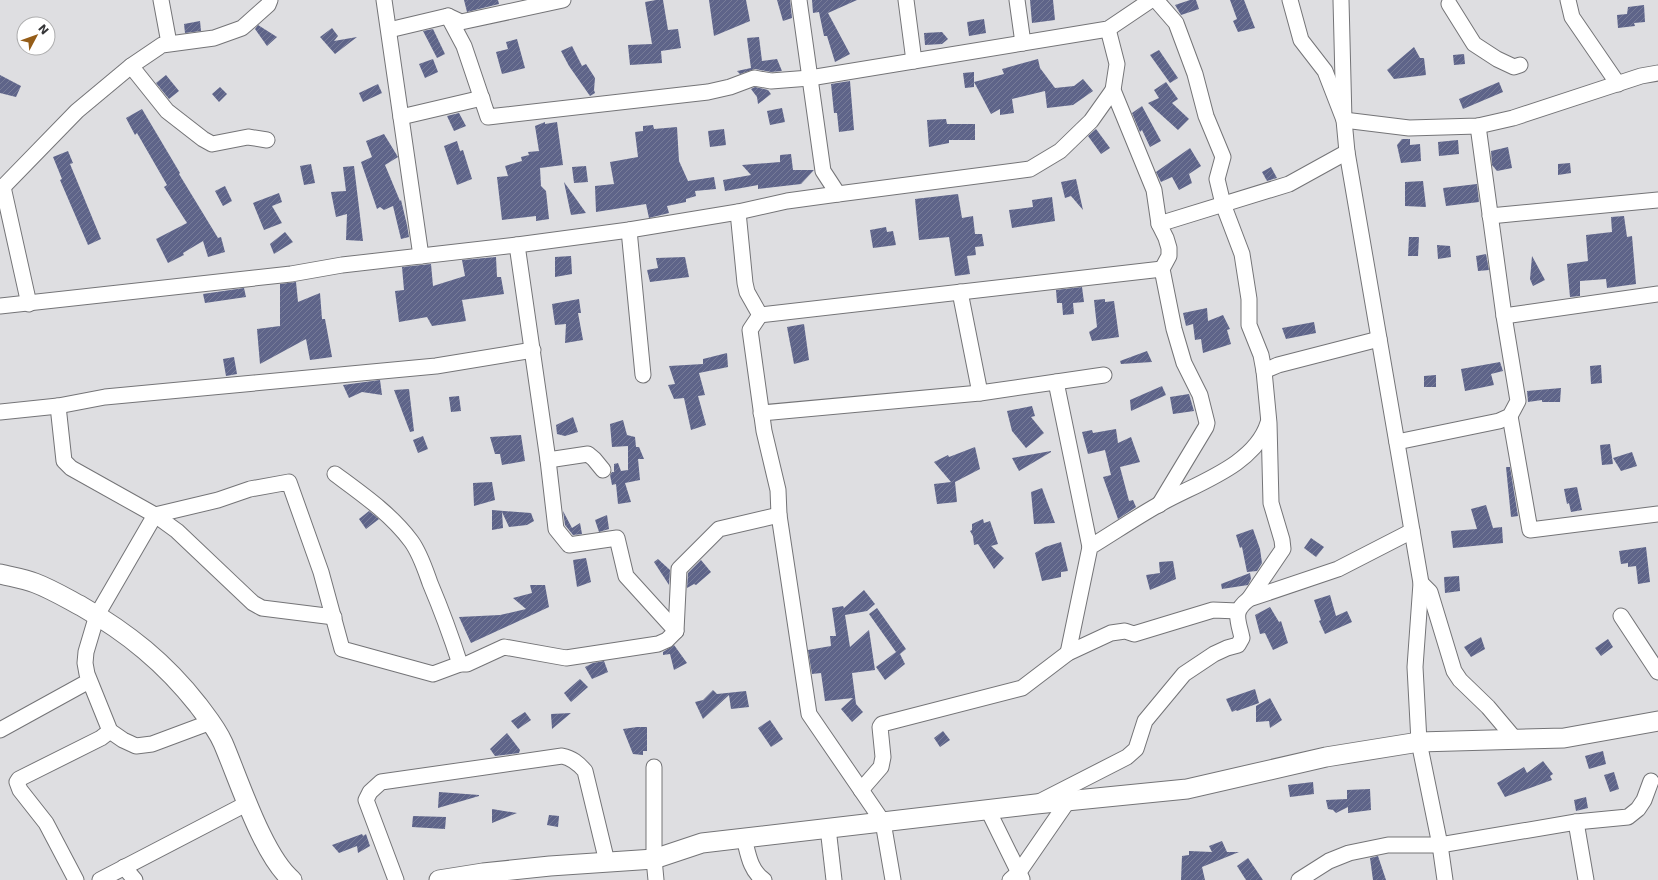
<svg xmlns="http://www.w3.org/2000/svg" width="1658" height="880" font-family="'DejaVu Sans',sans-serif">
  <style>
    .building { fill: url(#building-hatch) }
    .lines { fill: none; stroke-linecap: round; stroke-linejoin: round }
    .minor-casing { stroke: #747477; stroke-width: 17 }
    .tertiary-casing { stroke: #747477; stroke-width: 21 }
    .minor { stroke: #fff; stroke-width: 15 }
    .tertiary { stroke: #fff; stroke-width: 19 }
  </style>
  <defs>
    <pattern id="building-hatch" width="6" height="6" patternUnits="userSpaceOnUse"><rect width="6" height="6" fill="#5e6489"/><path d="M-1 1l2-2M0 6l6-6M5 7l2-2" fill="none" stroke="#777c98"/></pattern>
  </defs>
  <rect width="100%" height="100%" fill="#dedee1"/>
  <!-- building -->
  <g class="building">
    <path d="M464,0H498L499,4L467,12Z"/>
    <path d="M656,0H663L668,30L678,29L681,48L661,51L662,63L630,65L628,45L652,44L645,2Z"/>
    <path d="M709,0H746L750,21L714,36Z"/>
    <path d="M777,0H790L792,18L783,21Z"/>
    <path d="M812,0H857L828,13L850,54L835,62L827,36H824L819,12L813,13Z"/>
    <path d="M1030,0H1053L1055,20L1032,23Z"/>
    <path d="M1190,0H1196L1199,9L1181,15L1175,5Z"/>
    <path d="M1230,0H1244L1255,28L1238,32L1233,21L1237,19Z"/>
    <path d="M1644,5L1645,22L1634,23L1635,26L1618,28L1617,15L1627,14L1628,7Z"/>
    <path d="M984,19L986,33L969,36L967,22Z"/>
    <path d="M200,21L201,31L185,33L184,24Z"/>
    <path d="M258,25L277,37L267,46L255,29Z"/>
    <path d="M332,28L338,36L334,41L357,37L335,54L320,37Z"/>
    <path d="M433,29L445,54L437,58L423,31Z"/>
    <path d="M942,32L948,39L942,44L925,45L924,33Z"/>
    <path d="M759,37L762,61L777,59L782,71L771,72L755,69L740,74L737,71L751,68L747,38Z"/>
    <path d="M517,39L525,68L502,74L496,52L508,49L506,42Z"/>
    <path d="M572,46L582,66L586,64L595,78L594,90L595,93L590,96L569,66L561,51Z"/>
    <path d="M1414,47L1420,58H1424L1426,75L1394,79L1387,70Z"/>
    <path d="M1159,50L1178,78L1170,83L1150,55Z"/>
    <path d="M1464,54L1465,64L1454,65L1453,55Z"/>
    <path d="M433,59L438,72L425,78L419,64Z"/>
    <path d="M1038,59L1040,68L1055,88L1074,86L1083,79L1093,91L1073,105L1047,108L1045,91L1012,99L1014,113L1000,115V109L991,114L974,82L1004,74L1002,69Z"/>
    <path d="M974,72V87L965,88L963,73Z"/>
    <path d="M0,75L21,86L16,97L0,93Z"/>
    <path d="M166,75L179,91L169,99L156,83Z"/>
    <path d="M850,81L854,130L839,132L837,113H834L831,84Z"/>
    <path d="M1166,82L1178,99L1172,103L1189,119L1178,130L1148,103L1159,98L1154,90Z"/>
    <path d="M1499,82L1503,92L1463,109L1459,99Z"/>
    <path d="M378,84L382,93L363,102L359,93Z"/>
    <path d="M220,87L227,94L219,102L212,94Z"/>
    <path d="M755,87L768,90L771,94L758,104L757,97L751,89Z"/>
    <path d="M1142,106L1161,141L1150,147L1142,130L1140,132L1132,113Z"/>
    <path d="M782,108L785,122L770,125L767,111Z"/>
    <path d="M142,109L180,173L179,174L218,238L221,237L225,252L208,257L203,241L183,253L184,255L168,263L156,239L187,223L164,187L167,185L137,133L135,135L126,118Z"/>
    <path d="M459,113L466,126L454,131L447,116Z"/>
    <path d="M946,119L947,124H975V140H949V143L929,147L927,120Z"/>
    <path d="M545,122V124L557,122L563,165L540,168L541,186L546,191L549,219L536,221V216L502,220L497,177L508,176L505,166L522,161L521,157L529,155L528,152L539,151L535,126Z"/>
    <path d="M653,125L654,129L677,127L679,161L688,181L714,177L716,189L695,191L696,196L686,199V202L667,206L669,213L649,218L646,204L596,212L595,186L614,184L610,162L638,157L635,132L643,131V126Z"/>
    <path d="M724,129L726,145L710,147L708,131Z"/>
    <path d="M1096,129L1110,148L1101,154L1088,136Z"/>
    <path d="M384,134L398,157L385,165L400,201L401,200L407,225L409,237L401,239L393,206L384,210L380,207L377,209L361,162L372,157L366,141Z"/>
    <path d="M1402,139H1410V145L1420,144L1421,161L1401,163L1397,145Z"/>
    <path d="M1458,140L1459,154L1439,156L1438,142Z"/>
    <path d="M457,141L460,151L463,150L472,179L457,185L444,146Z"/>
    <path d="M1508,147L1512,168L1497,171L1492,165L1491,151Z"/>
    <path d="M1190,148L1201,166L1189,174L1192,183L1179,190L1172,177L1161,182L1156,172Z"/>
    <path d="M68,151L73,163L70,164L101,239L88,245L60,180L62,179L53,157Z"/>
    <path d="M791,154L793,170H814L801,184L758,189V185L725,191L723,180L751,175L742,165L780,162V155Z"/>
    <path d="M1570,163L1571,173L1558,175V164Z"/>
    <path d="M311,164L315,183L304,185L300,166Z"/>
    <path d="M354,166L363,241L346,240L347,214L336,217L331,192L346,191L343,167Z"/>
    <path d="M586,166L588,182L574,183L572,167Z"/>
    <path d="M1271,167L1277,178L1267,181L1262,172Z"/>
    <path d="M1076,179L1083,210L1071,196L1065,198L1061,182Z"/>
    <path d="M1423,181L1426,207L1405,206V182Z"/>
    <path d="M564,182L586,213L571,215Z"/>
    <path d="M1477,184L1479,202L1446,206L1443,188Z"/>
    <path d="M225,186L232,201L223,206L215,191Z"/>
    <path d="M279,193L282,202L272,206L282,223L264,230L253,203Z"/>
    <path d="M958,194L962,218L973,216L975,234H982L984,246L975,247L976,255L967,256L970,274L955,276L949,237L919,240L915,199Z"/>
    <path d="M1052,197L1055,221L1012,228L1009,210L1033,207L1032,200Z"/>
    <path d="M1624,216L1627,237L1632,236L1636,284L1607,288L1606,279L1580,281V296L1570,297L1567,264L1588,261L1586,235L1612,232L1611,217Z"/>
    <path d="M886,227L887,232L893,231L896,245L873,248L870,230Z"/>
    <path d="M285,232L293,242L274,254L270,244Z"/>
    <path d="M1409,237H1419L1418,256H1408Z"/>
    <path d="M1437,245L1450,246L1451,257L1438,259Z"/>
    <path d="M1486,254L1489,270L1478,271L1476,256Z"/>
    <path d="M571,256L572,274L555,277V257Z"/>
    <path d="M1532,256L1545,280L1533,286L1530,279Z"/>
    <path d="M496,257L497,277H501L504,294L462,300L466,321L432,326L427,317L399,322L395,291L404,290L402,267L431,264L433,286L465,276L462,260Z"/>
    <path d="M685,257L689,277L650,282L647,270L658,268L656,258Z"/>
    <path d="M296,282L298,302L320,293L322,319H325L332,357L310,360L306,339L260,364L257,329L280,326V284Z"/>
    <path d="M1082,287L1084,302L1073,303L1074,314L1063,315L1062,303H1057L1056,290Z"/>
    <path d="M244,288L246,297L205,303L203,294Z"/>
    <path d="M579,299L581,313H578L583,340L565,343L566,324L555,325L552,304Z"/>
    <path d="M1105,299V302L1114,301L1119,337L1092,341L1089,332L1097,327L1094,300Z"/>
    <path d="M1207,308L1208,321L1223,315L1230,329L1227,330L1231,344L1203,353L1201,339L1195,340L1193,324L1186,326L1183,313Z"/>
    <path d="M1314,322L1316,333L1286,339L1282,328Z"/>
    <path d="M804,324L809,360L794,364L787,327Z"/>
    <path d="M1147,351L1152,362L1121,364L1120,361Z"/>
    <path d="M727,353L728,367L699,373L705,395L698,396L706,425L691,430L684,398L674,399L668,385L675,384L669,366L703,364V359Z"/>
    <path d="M234,357L237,374L226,376L223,359Z"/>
    <path d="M1500,362L1503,371L1491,374L1494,385L1465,391L1461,369Z"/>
    <path d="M1601,365L1602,383L1591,384L1590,366Z"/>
    <path d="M1436,375V387H1424V376Z"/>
    <path d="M380,380L382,395L362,392L349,398L343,385Z"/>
    <path d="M1162,386L1166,395L1131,411L1130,400Z"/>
    <path d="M1561,388L1560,402H1542V400L1528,402L1527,391Z"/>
    <path d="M409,389L414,431L410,432L394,390Z"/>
    <path d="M1189,394L1194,411L1173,414L1170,397Z"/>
    <path d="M459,396L461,411L451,412L449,397Z"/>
    <path d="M1032,406L1035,416L1031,417L1044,433L1026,448L1012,431L1007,411Z"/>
    <path d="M573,417L578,432L565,436L557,434L556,425Z"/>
    <path d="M623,420L627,435L635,437L636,447H639L644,459H638L640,480L625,483L631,502L618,504L616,484L612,485L610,475L612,472H614V464L618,463L621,471L628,470V446L612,447L610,424Z"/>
    <path d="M1116,429L1118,443L1131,437L1140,462L1120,467L1129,501L1133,500L1136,507L1118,519L1103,477L1111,475L1105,450L1088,454L1082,432L1092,430L1093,433Z"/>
    <path d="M521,435L525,461L502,465L500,454H495L490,437Z"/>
    <path d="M423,436L428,449L418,453L413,440Z"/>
    <path d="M1610,444L1613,464L1602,465L1600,445Z"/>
    <path d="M975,447L980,469L955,482L957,502L937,504L934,484L951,482L934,462L948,455L949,457Z"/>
    <path d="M1051,451V452L1019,471L1012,458Z"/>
    <path d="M1632,452L1637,466L1621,471L1613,458Z"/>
    <path d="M1506,467H1510L1518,516L1511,517Z"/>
    <path d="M492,482L495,500L474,506L473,483Z"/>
    <path d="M1577,487L1582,510L1571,512L1569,503L1567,504L1564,489Z"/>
    <path d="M1042,488L1055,523L1034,524L1031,492Z"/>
    <path d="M1486,505L1493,528L1502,527L1503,543L1453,548L1451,531L1477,529L1471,509Z"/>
    <path d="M492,510L531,513L534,521L527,525L509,527L502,512L503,528L492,530Z"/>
    <path d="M369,511L379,519L366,529L359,519Z"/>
    <path d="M563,511L572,528L580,523L582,534L573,535L565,525Z"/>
    <path d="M607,515L609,529L599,532L595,520Z"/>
    <path d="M983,519L984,523L990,521L998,544L991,546L1004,558L994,569L978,544L974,545L973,536L970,531L972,530V524Z"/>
    <path d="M1253,529L1260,549L1262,563L1257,571L1247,572L1242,547L1240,548L1236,535Z"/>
    <path d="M1311,538L1324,547L1316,557L1304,548Z"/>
    <path d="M1061,542L1068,571L1061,572V577L1042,581L1035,553L1045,547Z"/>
    <path d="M1646,547L1650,582L1638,584L1636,566L1628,567V563L1621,564L1619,551Z"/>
    <path d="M586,558L591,582L577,587L573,560Z"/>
    <path d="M658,559L670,570L669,585L654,562Z"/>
    <path d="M701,560L711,572L696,585L694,584L687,588L688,573Z"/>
    <path d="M1173,561L1176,579L1150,590L1146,575L1160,573L1159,562Z"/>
    <path d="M1250,573L1251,579L1248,585L1222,589L1221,584Z"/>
    <path d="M1459,576L1460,591L1445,593L1444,577Z"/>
    <path d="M530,585H545L549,607L471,643L459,617L500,615L526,609L513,598L532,593Z"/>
    <path d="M864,590L875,604L867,611L845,615L850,647L869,630L875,670L852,673L856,704L863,712L852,722L841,709L853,698L825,701L821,673L812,674L808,650L831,646L830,636H836L832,608L843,606L844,608Z"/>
    <path d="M1330,595L1336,616L1347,611L1352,622L1325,634L1319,621L1321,620L1314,600Z"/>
    <path d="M1270,607L1279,622L1281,621L1288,643L1273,650L1265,633L1260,634L1255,615Z"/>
    <path d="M877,608L906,649L900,654L905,664L885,680L876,667L896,652L869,614Z"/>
    <path d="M1481,637L1485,649L1471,657L1464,647Z"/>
    <path d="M1608,639L1613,647L1601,656L1595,648Z"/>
    <path d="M674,645L687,663L674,670L670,654L663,655V652Z"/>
    <path d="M604,661L608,672L592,679L585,667L593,663Z"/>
    <path d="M580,679L588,687L571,702L564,693Z"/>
    <path d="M1255,689L1259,703L1237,711L1236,710L1232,712L1226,699Z"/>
    <path d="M713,690L717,694L746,691L749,707L731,709L729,695L703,719L695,702L703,700Z"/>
    <path d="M1270,698L1282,720L1270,728L1269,721L1256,722V706Z"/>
    <path d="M525,712L531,720L518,729L511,721Z"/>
    <path d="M571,713L552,729L551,714Z"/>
    <path d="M770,720L783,739L771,747L758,728Z"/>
    <path d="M637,727H647V751H643V755L633,754L623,729Z"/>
    <path d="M943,731L950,740L940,747L934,738Z"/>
    <path d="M507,733L520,750L519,753L495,756L490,749Z"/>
    <path d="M1603,751L1606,764L1589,769L1585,756Z"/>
    <path d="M1543,761L1553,774L1550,776L1552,780L1505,797L1497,783L1524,767L1527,773Z"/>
    <path d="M1614,772L1619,789L1610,792L1604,775Z"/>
    <path d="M1313,782L1314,794L1290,797L1288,785Z"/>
    <path d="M1370,789L1371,810L1348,813V807L1336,813L1333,810L1328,809L1326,800L1347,799V790Z"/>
    <path d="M439,792L479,795V796L438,808Z"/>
    <path d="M1586,797L1588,808L1576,811L1574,800Z"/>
    <path d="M492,809L517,813L492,823Z"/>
    <path d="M549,815L559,816L558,827L547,825Z"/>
    <path d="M413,816L446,817L445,829L412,827Z"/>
    <path d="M362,834L363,836L366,834L370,846L358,853L357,846L339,853L332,845Z"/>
    <path d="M1222,841L1227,852H1239L1202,867L1205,880H1181L1182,856L1189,855V851L1212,852L1209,846Z"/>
    <path d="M1378,856L1386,880H1373L1370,858Z"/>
    <path d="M1248,858L1263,880H1246L1237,866Z"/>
  </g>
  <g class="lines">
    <!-- minor casing -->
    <g class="minor-casing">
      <g id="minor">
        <path d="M161,0L169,43"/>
        <path d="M384,0L421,256"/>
        <path d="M799,0L823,171L838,194"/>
        <path d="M906,0L914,61"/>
        <path d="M1017,0L1023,43"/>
        <path d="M1156,0L1176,23L1195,74L1206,116L1223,157L1217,179L1223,204L1242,254L1249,299V325L1261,355L1264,371L1269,423L1271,503L1282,540L1283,549L1249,599"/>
        <path d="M1290,0L1301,40L1325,71L1344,120L1409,128L1478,126L1513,118L1641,76L1658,73"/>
        <path d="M1341,0L1344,120L1347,152L1421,583L1415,667L1419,742L1440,845L1445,880"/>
        <path d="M1568,0L1572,17L1618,84"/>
        <path d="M1449,4L1474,44L1497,59L1514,67L1520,65"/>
        <path d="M448,16L464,46L488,117L708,92L730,87L754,78L771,81L810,78L1108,29L1151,0"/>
        <path d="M1108,29L1117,64L1113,90L1154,190L1159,224L1166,238L1169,248V256L1162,269L1174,329L1184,363L1200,395L1207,423L1206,427L1159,505"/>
        <path d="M389,30L448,16L461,22L563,0"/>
        <path d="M131,66L162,45L214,38L242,28L268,5L270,0"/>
        <path d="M401,117L482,98"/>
        <path d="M3,187L77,111L131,66L167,111L203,139L212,144L248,137L267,140"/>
        <path d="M0,190L3,187L29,304"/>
        <path d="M738,212L745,283L747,292L760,315"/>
        <path d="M1490,216L1658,200"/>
        <path d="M1159,224L1289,184L1347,152"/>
        <path d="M629,230L643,375"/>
        <path d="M517,245L548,460L556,529L569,545L617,538L626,576L676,631"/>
        <path d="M960,292L980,393"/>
        <path d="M0,306L291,274L342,265L517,245L629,230L738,212L787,201L838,194L1030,169L1060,151L1091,121L1113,90"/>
        <path d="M1504,316L1658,294"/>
        <path d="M1264,371L1278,365L1379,339"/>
        <path d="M1056,382L1090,547"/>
        <path d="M58,406L64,461L71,468L155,515L177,531L253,603L262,608L334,617"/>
        <path d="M0,412L58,406L105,397L436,366L533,350"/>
        <path d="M761,413L980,393L1104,375"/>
        <path d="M1510,416L1530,530L1658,514"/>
        <path d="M1397,442L1499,421L1510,416L1518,401L1504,316L1478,126"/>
        <path d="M548,460L588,454L594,459L603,470"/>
        <path d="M335,474C362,494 391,514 411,541C420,553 425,569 430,583C441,609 451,636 460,664"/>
        <path d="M1421,583L1430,592L1454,671L1460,680L1488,707L1515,739"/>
        <path d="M1621,616L1658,672"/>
        <path d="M1068,653L1090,547C1113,533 1135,518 1158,505C1194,484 1255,466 1268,423"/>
        <path d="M211,722L152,744L136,746L123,740L110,731L87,674L85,663L86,652L97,615L155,515L218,500L250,489L289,482L321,572L342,649L433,674L460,664H467L504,647L566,658L658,644L667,640L676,631L679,569L719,529L779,515"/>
        <path d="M0,730L89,681"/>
        <path d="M654,767V859L656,880"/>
        <path d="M861,790L881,767L883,757L880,727L882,724L1022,688L1068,653L1111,633L1125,631L1134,634L1213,610L1238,611"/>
        <path d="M1039,802L1127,757L1136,749L1145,721L1184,674L1214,654L1227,648L1238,645L1242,638C1238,619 1232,612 1249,599L1338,569L1412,531"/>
        <path d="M988,810L1022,879"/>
        <path d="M1576,822L1586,880"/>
        <path d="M828,828L834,880"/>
        <path d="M744,838C748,853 750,871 764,880"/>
        <path d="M124,867L135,880"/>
        <path d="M76,880L46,823L20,790L17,782L19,779L101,738L110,731"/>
        <path d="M100,880L248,803"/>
        <path d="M396,880L366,800L370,792L381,782L562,756C572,758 578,763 585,771L607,862"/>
        <path d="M893,880L883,822L809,714L779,515L778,490L764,431L750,330L760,315L1162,269"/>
        <path d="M1010,880L1019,872L1068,801"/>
        <path d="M1299,880L1329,861L1349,853L1388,845H1440L1576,822L1628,817L1638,809L1644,800L1651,781"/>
      </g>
    </g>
    <!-- tertiary casing -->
    <g class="tertiary-casing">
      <g id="tertiary">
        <path d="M0,574C12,577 24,579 35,583C51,589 66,598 81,606C128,633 165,663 198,705C207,717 217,729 223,743C239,780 263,856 292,880"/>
        <path d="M439,880L483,873L550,866L654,859L702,843L1036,804L1187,789L1326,757L1419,742L1564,738L1658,721"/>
      </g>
    </g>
    <!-- minor -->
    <use href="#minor" class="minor"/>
    <!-- tertiary -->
    <use href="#tertiary" class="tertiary"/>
  </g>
  <!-- north arrow -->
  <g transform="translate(36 36) rotate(49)"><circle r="19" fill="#ffffff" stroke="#aeaeaf"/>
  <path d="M0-3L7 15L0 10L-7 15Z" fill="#955d18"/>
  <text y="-6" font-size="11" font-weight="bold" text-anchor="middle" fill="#353537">N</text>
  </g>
</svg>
